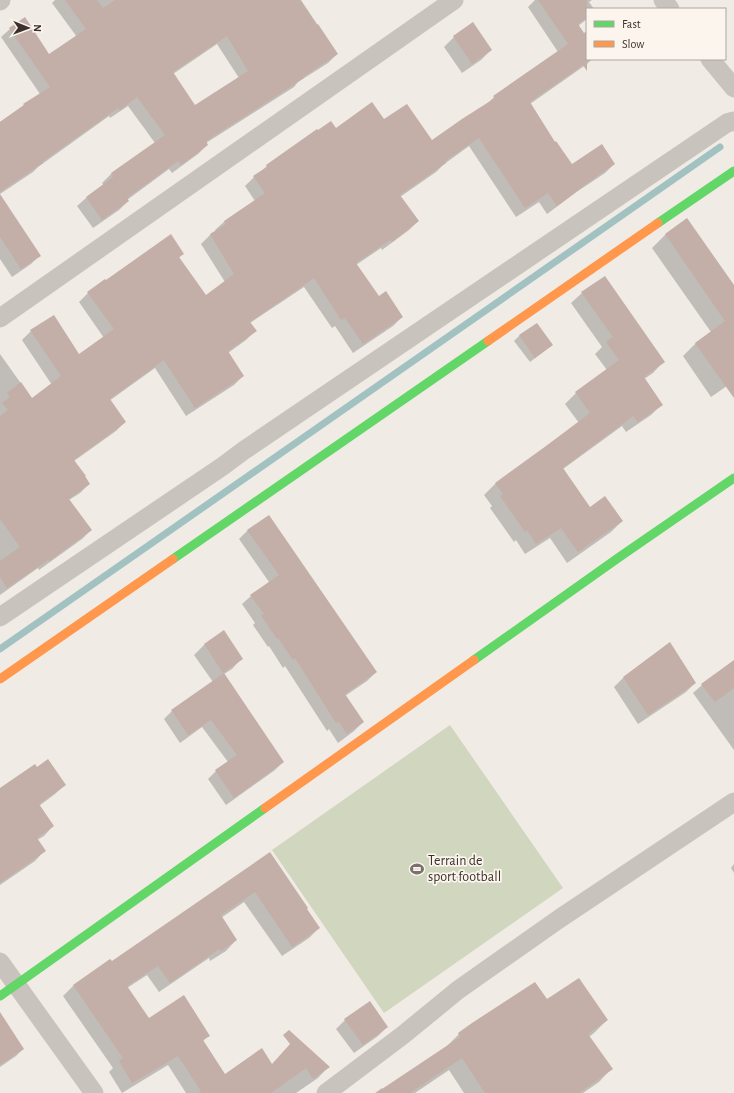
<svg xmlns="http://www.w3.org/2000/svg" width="734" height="1093" font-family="'Alegreya Sans',sans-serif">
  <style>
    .green { fill: #d1d6bf }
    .shadow { fill: #0003; fill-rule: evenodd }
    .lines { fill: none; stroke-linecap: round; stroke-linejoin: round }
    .stream { stroke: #a1c2c1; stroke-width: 7 }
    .building { fill: #c3afa7; fill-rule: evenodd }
    .street { stroke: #c9c3be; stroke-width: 19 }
    .fast { stroke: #63d668; stroke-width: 9 }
    .slow { stroke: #ff974d; stroke-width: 9 }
    .labels { text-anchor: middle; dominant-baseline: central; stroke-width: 3.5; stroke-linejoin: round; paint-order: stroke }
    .poi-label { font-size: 14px; fill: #3b302b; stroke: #fbf5ee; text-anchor: start }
  </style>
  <rect width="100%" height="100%" fill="#f0ebe5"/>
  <!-- green -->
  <path class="green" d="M450,725L563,888L384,1013L272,850Z"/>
  <!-- shadow -->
  <g class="shadow">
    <path d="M55,0H301L337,54L328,63L298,82L294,87L206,143L207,145L198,154L172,173L169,169L127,200L128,201L119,210L93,228L77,206L86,198L104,185L102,183L111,174L155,143L128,106L110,118L109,116L38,167L33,172L0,194V122L40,94L1,37L10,29L49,55L77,37L52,3ZM217,44L239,78L195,107L173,74Z"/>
    <path d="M535,0H592L589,2L594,9H587V19L578,26L587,40V59H592L587,64L530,104L555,143L572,165L614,164L605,173L578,191L547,214L539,202L516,217L469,146L443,165L436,172L400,197L418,221L409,230L382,250L381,248L356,265L379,298L402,317L393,326L353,353L335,326L332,328L304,287L250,323L255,331L246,340L228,353L243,376L234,385L186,416L155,368L109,401L125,422L116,431L74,461L89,484L80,493L69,500L91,530L82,539L39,570L38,568L0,595V354L32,399L52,385L22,340L31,331L79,355L104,338L79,302L88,293L106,282L183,253L179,258L206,296L225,282L201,244L210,235L216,231L215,230L225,221L255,201L245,186L254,177L259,173L267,166L336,130L384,120L431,142L486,105L494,97L558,52L528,7Z"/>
    <path d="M454,37L491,50L481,60L462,73L444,47Z"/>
    <path d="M0,196L40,255L31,264L12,277L0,259Z"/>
    <path d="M687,220L734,286V381L711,397L683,356L696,343L711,332L652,248L665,235Z"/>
    <path d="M582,293L663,362L653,373L644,379L661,405L651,415L626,432L622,426L563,469L590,508L622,521L611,532L567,563L550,538L525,554L516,540L514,542L490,508L492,506L484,495L495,484L579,423L565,404L576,393L607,370L595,354L602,347L571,303Z"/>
    <path d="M536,324L547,349L530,362L514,341L519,336Z"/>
    <path d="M248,530L376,672L367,681L345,696L363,722L354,731L338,743L329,729L327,731L285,666L283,668L269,646L268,647L253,625L255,623L242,604L251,596L269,582L239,539Z"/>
    <path d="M224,632L242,658L232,669L224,674L283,762L275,770L226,805L208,779L216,771L228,762L202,727L180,743L164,719L172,711L213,682L194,655L204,645Z"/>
    <path d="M669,643L695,683L686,692L638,724L614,687L623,678Z"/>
    <path d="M734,661V750L693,693L702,685Z"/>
    <path d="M65,785L55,794L39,806L53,826L44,836L37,840L44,851L35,861L0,885V789Z"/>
    <path d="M270,854L319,928L309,938L282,956L244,902L221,918L236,940L226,951L210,961L209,958L159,992L147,975L127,988L148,1019L209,1035L203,1041L225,1076L272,1065L328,1067L318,1078L296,1093H186L168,1065L122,1093L109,1072L113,1068L63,996L73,986L110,961L112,963Z"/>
    <path d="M734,864V873L731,868Z"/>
    <path d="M535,983L547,1000L607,1020L594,1033L589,1037L611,1069L599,1082L583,1093H464L449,1070L415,1093H375L382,1088L383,1090L446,1047L459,1034Z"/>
    <path d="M345,1020L387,1027L378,1036L354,1053L336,1029Z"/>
    <path d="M0,1040L23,1049L16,1056L0,1067Z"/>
  </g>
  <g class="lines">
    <!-- stream -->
    <path class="stream" d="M0,649L720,147"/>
  </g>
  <!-- building -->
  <g class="building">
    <path d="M65,0H97L103,8L115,0H300L317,25L318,24L338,54L303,77L304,78L284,91L206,141L208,145L181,165L178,161L127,198L129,201L102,220L86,197L113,177L111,173L165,135L137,97L120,110L118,108L42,162L43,163L0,192V122L24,105L23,104L50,87L9,28L25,17L49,54L86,29ZM227,36L248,71L195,105L173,72Z"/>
    <path d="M538,0H587V18L578,24L584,33L587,31V71L583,65L530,102L555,142L556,141L572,164L602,144L615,164L589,182L557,206L548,193L525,208L479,138L445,161L446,163L400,195L419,221L392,242L390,240L356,263L379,296L386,291L403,317L363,344L345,318L341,320L314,278L250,322L257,331L228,351L244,376L195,408L164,360L110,399L126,422L74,460L86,476H85L90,484L69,499L92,530L49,561L48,560L7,588L0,577V561L20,547L0,519V416L8,410L2,403L10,397L7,393L21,382L32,398L61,376L30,330L54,315L79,354L114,329L87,292L105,279L106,280L171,234L184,254L179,257L206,295L234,274L210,234L226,224L224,221L265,193L253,176L267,167L266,165L317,129L318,130L331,121L336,128L372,102L384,119L407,104L432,140L462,119L495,98L493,96L568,44Z"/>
    <path d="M473,22L492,50L472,64L453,36Z"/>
    <path d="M0,194L41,256L21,269L0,237Z"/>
    <path d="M687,218L734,285V398L695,343L725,321L665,234Z"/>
    <path d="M605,276L665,362L644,377L663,405L638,422L633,416L563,468L590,507L605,496L623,521L578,552L561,528L536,544L527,530L525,532L500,496L503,494L495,483L546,446L590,413L575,392L619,360L606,342L613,337L581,292Z"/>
    <path d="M537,323L553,345L535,358L519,335Z"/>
    <path d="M269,515L377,672L345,694L364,722L347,734L338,721L336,723L295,658L293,660L278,638L277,639L261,615L264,614L250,595L279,575L247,530Z"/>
    <path d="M224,630L243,659L223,673L204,644Z"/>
    <path d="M670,642L696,683L648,715L623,677Z"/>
    <path d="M734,660V688L715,702L701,684Z"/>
    <path d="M224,673L284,762L234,798L215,770L237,755L211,720L188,735L171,710Z"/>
    <path d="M48,759L66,785L39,804L54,826L37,838L46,851L0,883V788L35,764L37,767Z"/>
    <path d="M270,852L308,908L307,909L320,928L292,947L255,892L221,915L237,940L221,951L219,949L170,983L158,966L127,986L149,1018L184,995L210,1036L203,1040L225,1074L262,1048L272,1064L290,1044L283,1035L289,1030L330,1067L313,1079L306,1068L271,1093H198L201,1091L178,1056L132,1083L119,1061L123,1058L73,985L110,959L112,961Z"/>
    <path d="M579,978L608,1020L588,1034L613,1069L579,1093H485L462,1058L410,1093H376L460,1037L458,1033L472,1023L535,982L547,999Z"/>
    <path d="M370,1001L388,1027L363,1045L344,1019Z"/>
    <path d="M0,1012L24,1049L0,1065Z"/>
  </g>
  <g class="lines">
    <!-- street -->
    <g class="street">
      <path d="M663,0L670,9"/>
      <path d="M0,1L1,0"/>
      <path d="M710,59L734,88"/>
      <path d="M0,318L454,0"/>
      <path d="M0,617L223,466L243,451L727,123L734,121"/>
      <path d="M0,962L94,1093"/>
      <path d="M326,1093L403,1035L458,990L559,919L734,802"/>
    </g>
    <!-- fast -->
    <g class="fast">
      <path d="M658,223L734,171"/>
      <path d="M173,559L488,341"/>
      <path d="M474,660L618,558L734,478"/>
      <path d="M0,996L265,808"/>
    </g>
    <!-- slow -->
    <g class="slow">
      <path d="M488,341L658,223"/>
      <path d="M0,679L173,559"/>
      <path d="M265,808L474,660"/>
    </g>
  </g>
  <!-- icons -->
  <defs>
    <g id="stadium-bare" transform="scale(1.08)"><path d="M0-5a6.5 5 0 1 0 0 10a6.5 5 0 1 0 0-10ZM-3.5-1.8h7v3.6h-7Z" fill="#7a716c" stroke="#fbf5ee" stroke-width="2.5" paint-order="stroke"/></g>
  </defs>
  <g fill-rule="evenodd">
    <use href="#stadium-bare" x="417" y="869"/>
  </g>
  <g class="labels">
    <!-- poi labels -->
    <g class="poi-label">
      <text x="428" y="861">Terrain de<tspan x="428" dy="16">sport football</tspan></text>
    </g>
  </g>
  <!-- legend -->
  <rect x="586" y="8" width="140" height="52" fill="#fbf5ee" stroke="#aea6a0"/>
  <rect x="594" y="21" width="20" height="6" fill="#63d668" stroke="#aea6a0"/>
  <text x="622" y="28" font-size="12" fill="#3b302b">Fast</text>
  <rect x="594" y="41" width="20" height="6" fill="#ff974d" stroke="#aea6a0"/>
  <text x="622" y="48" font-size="12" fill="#3b302b">Slow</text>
  <!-- north arrow -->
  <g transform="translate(28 28) rotate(91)" stroke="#fbf5ee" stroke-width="3" paint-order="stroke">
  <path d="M0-3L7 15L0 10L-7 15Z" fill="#3b302b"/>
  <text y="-6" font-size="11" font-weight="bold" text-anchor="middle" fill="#3b302b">N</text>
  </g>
</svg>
